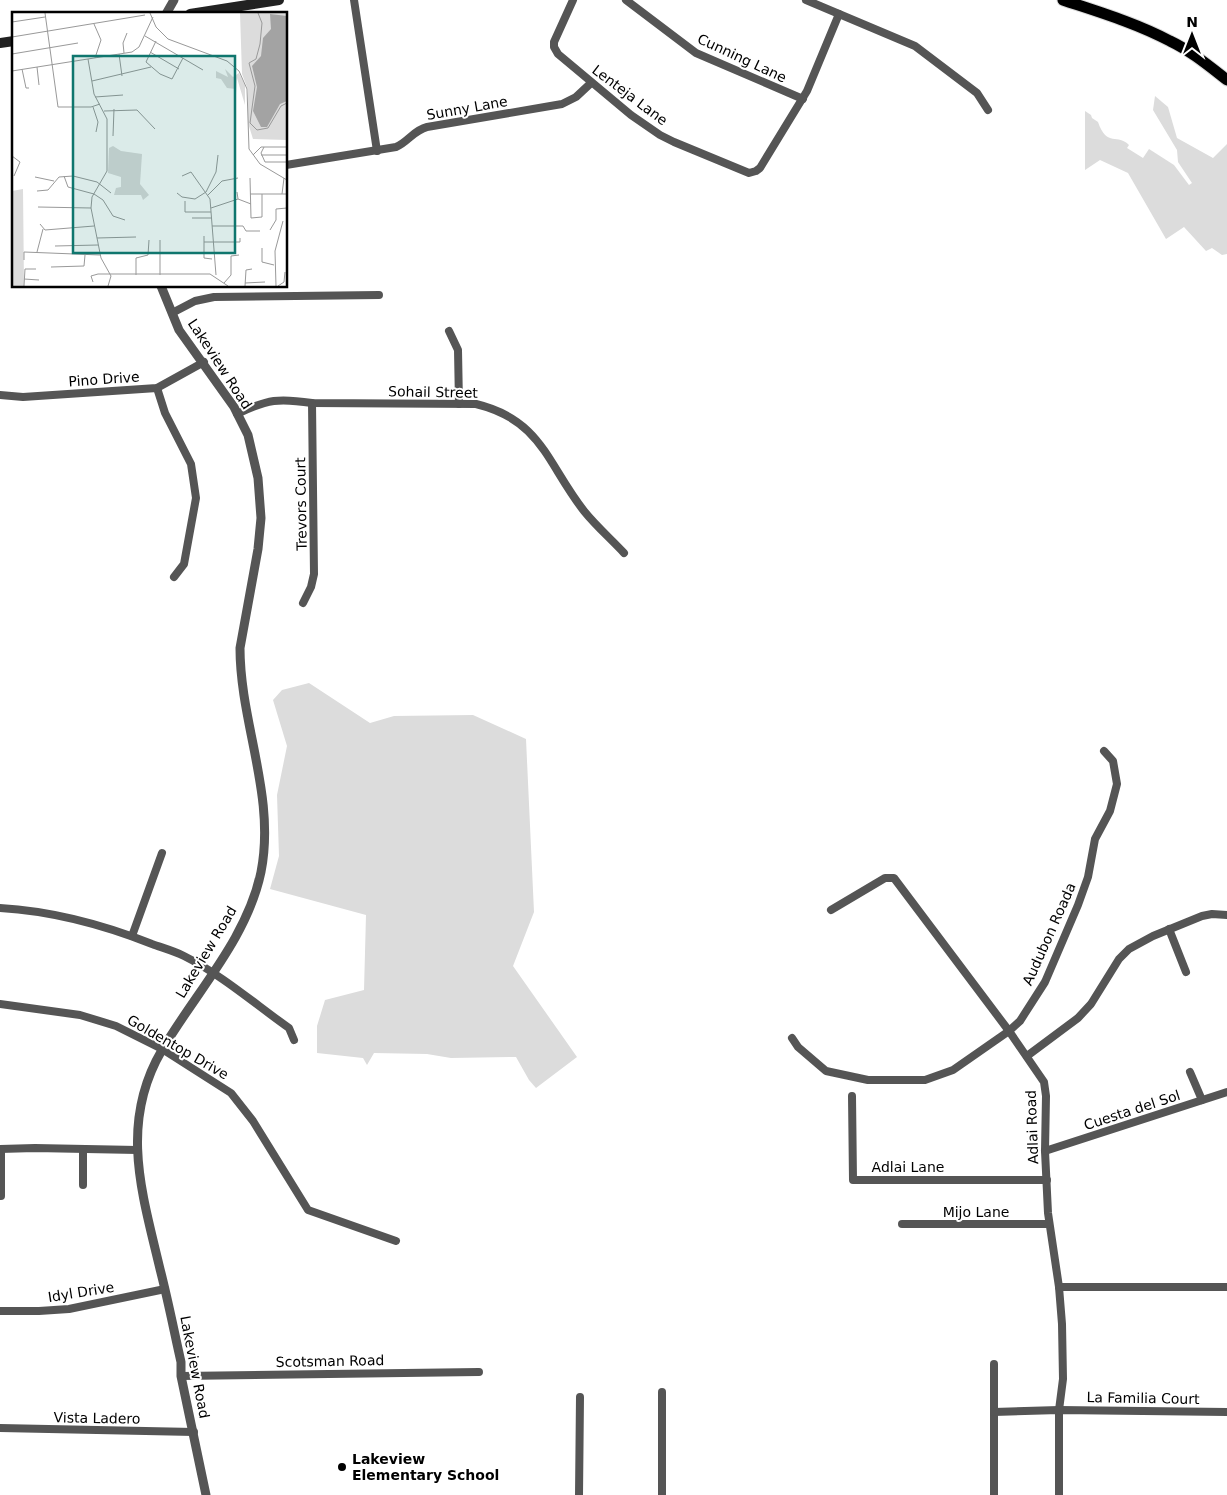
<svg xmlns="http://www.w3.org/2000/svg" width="1227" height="1495" font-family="'DejaVu Sans',sans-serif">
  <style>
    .green { fill: #dcdcdc }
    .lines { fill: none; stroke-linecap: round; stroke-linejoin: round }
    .primary-casing { stroke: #dbdbdb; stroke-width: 13 }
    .minor { stroke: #555; stroke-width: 8 }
    .tertiary { stroke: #555; stroke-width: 9 }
    .secondary { stroke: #222; stroke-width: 10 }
    .primary { stroke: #000; stroke-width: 11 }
    .poi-dot { fill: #000; stroke: #fff; stroke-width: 2 }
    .labels { text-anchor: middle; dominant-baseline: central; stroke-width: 4; stroke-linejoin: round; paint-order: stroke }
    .street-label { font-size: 14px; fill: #000; stroke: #fff }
    .poi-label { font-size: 14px; font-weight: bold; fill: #000; stroke: #fff; text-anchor: start }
    .inset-road { fill: none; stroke: #999; stroke-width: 1 }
    .view { fill: #0f766e; fill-opacity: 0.15; stroke: #0f766e; stroke-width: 2.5 }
    .inset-edge { fill: none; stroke: #000; stroke-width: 2.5 }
  </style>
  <rect width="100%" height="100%" fill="#fff"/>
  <!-- green -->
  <g class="green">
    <path d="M1155,96L1168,107L1177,138L1213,158L1227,144V254L1222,255L1212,248L1206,251L1184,227L1166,239L1128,173L1100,160L1085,170V111L1091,115L1092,118L1098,122C1107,148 1118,133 1129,145L1127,148L1143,158L1149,149L1174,165L1189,185L1192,183L1178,162L1177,150L1153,110Z"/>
    <path d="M309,683L370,723L394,716L473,715L526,739L534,912L513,966L577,1057L536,1088L529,1080L516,1057L451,1058L427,1054L374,1053L367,1065L363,1058L317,1053V1026L325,1000L364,990L366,915L270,889L279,856L277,795L287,746L273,700L282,690Z"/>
  </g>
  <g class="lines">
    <!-- primary casing -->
    <g class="primary-casing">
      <path id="primary" d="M1063,0C1099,12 1136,23 1170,41C1191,51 1209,66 1227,80"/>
    </g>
    <!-- minor -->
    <g class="minor">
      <path d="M354,0L377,151"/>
      <path d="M573,0L554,42V47L558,54L631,115L660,135L674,142L749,173L756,171L760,168L807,91L839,14"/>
      <path d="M626,0L696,53L803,99"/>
      <path d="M806,0L915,46L977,93L988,110"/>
      <path d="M286,165L396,147C408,142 414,130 427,127L562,104L576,97L591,83"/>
      <path d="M172,313L195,301L214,297L379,295"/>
      <path d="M449,331L458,350L459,404"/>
      <path d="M157,388L165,413L191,464L196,498L184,564L174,577"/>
      <path d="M0,395L23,397L157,388L204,362"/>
      <path d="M237,414C268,399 279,398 312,403L476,404C542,420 547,464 584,511C596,526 611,539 624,553"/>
      <path d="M303,603L311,587L314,574L312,403"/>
      <path d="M0,908C52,911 104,925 152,944C163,948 174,951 184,956C222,975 255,1004 289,1028L294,1040"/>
      <path d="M831,910L885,878H894L1009,1031L1044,1082L1046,1096L1045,1151L1048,1213L1059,1287L1062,1324L1063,1379L1059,1410V1495"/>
      <path d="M1169,929L1186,972"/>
      <path d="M132,936L162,853"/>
      <path d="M0,1004L80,1015L116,1026L162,1049L231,1093L253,1121L308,1210L396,1241"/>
      <path d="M792,1038L798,1047L826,1071L868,1080H925L953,1070L1009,1031L1020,1021L1045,982L1078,905L1088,877L1095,839L1110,811L1117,784L1113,761L1104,751"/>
      <path d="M1027,1056L1078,1018L1091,1004L1119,959L1129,949L1153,936L1202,916L1212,914L1227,915"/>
      <path d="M1190,1072L1202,1100"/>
      <path d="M852,1096L853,1180H1047"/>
      <path d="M0,1149L35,1148L137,1150"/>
      <path d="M1,1149V1196"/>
      <path d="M83,1150V1185"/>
      <path d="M1045,1151L1227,1092"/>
      <path d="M902,1224H1049"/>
      <path d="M1059,1287H1227"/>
      <path d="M0,1311H39L69,1309L165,1289"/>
      <path d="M994,1364V1495"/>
      <path d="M181,1376L479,1372"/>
      <path d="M662,1392V1495"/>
      <path d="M994,1412L1059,1410L1227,1412"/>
      <path d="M0,1428L194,1432"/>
      <path d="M579,1495L580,1397"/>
    </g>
    <!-- tertiary -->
    <g class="tertiary">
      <path d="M166,14L174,0"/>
      <path d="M161,286L179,330L234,407L248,435L258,478L261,518L258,549L240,648C240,723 276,796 261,872C247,939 196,992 162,1050C119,1123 142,1193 160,1269C168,1300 174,1331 181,1362V1376L206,1495"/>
    </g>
    <!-- secondary -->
    <g class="secondary">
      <path d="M190,14L279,0"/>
      <path d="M0,43L14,41"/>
    </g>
    <!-- primary -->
    <use href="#primary" class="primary"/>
  </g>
  <!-- markers -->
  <circle class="poi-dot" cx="342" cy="1467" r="5"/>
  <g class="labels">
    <!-- street labels -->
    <g class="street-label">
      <text transform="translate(742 58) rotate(25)">Cunning Lane</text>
      <text transform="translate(630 95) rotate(37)">Lenteja Lane</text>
      <text transform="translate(467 108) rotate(-10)">Sunny Lane</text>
      <text transform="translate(220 364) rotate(57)">Lakeview Road</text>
      <text transform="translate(104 379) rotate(-4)">Pino Drive</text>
      <text transform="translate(433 392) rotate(1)">Sohail Street</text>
      <text transform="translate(301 504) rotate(-91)">Trevors Court</text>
      <text transform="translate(1049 934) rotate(-66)">Audubon Roada</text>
      <text transform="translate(206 952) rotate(-59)">Lakeview Road</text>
      <text transform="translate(178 1047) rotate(30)">Goldentop Drive</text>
      <text transform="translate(1132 1110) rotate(-18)">Cuesta del Sol</text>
      <text transform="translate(1032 1127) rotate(-92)">Adlai Road</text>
      <text x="908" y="1167">Adlai Lane</text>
      <text x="976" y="1212">Mijo Lane</text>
      <text transform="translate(81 1292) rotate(-9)">Idyl Drive</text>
      <text transform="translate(330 1361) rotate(-1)">Scotsman Road</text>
      <text transform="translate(195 1367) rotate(79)">Lakeview Road</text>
      <text transform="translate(1143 1398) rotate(1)">La Familia Court</text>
      <text transform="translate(97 1418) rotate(1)">Vista Ladero</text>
    </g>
    <!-- poi labels -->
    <g class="poi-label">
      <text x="352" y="1459">Lakeview<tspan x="352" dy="16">Elementary School</tspan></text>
    </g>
  </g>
  <!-- overview -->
  <g transform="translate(12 12)">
    <rect width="275" height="275" fill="#fff"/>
    <path d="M228,1H275V128L241,127L236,111V78L230,62ZM213,57L221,65L227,61L233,73V93L225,66L224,82V77L215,76L209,67L204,66V59L216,65ZM101,134L109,139L130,142L128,172L137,183L131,188L129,183H102L104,176L109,175V165L96,161L97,136ZM11,177L12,274H0V179Z" fill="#dcdcdc"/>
    <path d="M258,2L275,4V89L268,92L255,115H249L241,99L245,75L240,54L249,44L251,26L259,17Z" fill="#a3a3a3"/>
    <path class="inset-road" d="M33,1L46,95H79L88,92M138,1L144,15L156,27L215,49L227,59L235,77L237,137L248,152L275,168M246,1L250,11L248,32L244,47L237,51L243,74L238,111L245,118L256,116L269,94L275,91M0,10L33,5M82,12L89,28L83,46M133,24L191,58M0,25L133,3M144,29L134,50L148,62L160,67L171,46M138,40L167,57M112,41L111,31L115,21M0,42L66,31M107,42L110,64M76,47L82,82L95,107V159L80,185L79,196L89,246L99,264L96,274M25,55L27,73M10,57L14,76H17M0,59L120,40L127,35L141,5M80,69L139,55M83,85L111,83M81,95L86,110L84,120M92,99L125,98L143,117M101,124L102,97M252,135L249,141L253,150H275M241,143L249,135H275M249,143H275M0,144L8,150L2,164M52,164L56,175L82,182L91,188L101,204L113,208M170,164L179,160L198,187L204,263M23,165L42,169M238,166L239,206L250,205V182M25,179L36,178L47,165L61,164L85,170L99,181M225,180L226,187L239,192M165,181L170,185L183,187L194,180L204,160L206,143M238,182H274M270,182L272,166M196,183L210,169L226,166M173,189V200H199M26,195L79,196M199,196L226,187M180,206H199M28,212L33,218L82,214M200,214H231L234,219H248M258,218L264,208V197L275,196M192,224V246L200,247M85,226L124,225M148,228V263M192,230H228V226M43,234L86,233M250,236V250L262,253M25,240L31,217M12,248V240L88,243M39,255L72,254L73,243M124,263V246L136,243L137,228M12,267L27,268M81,270L79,264L86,262H198L216,274M212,271L219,263V244L227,243M233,271L253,270M12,274L13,257H24M233,274L234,258L240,257M264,274L263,239L271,209M266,274L272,270L273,260"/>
    <path class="view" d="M61,44H223V241H61Z"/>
    <rect width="275" height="275" class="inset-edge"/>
  </g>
  <!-- north arrow -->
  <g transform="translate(1192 35)" stroke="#ffffff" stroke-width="4" paint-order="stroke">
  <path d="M0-4L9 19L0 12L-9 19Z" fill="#000000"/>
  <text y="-8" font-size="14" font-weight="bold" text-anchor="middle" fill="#000000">N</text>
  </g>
</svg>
